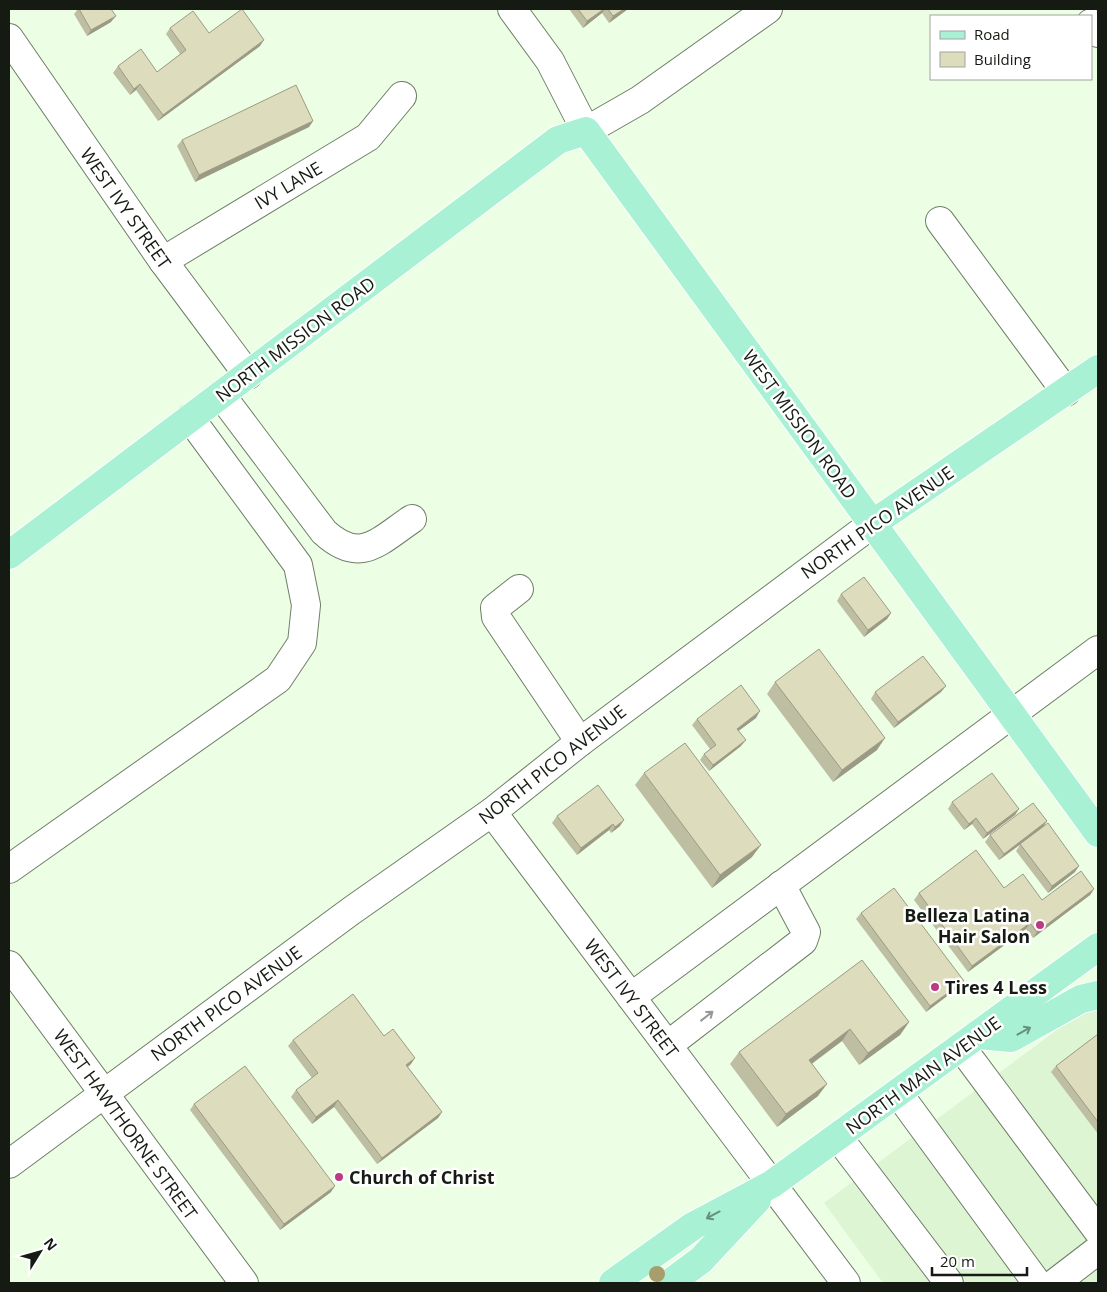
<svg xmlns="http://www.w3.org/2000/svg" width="1107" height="1292" font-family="'Open Sans',sans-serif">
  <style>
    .built { fill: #def5d4 }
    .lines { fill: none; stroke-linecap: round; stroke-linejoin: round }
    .minor-casing { stroke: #6e7e67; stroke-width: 30 }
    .major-casing { stroke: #fff; stroke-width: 30 }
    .minor { stroke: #fff; stroke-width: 28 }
    .major { stroke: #a9f1d5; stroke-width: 28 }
    .tree { fill: #a89e6d }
    .wall { fill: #bebea3 }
    .shaded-wall { fill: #9b9b85 }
    .building { fill: #ddddbe; stroke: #9b9b85 }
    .oneway { stroke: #969894 }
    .oneway2 { stroke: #66917d }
    .poi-dot { fill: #bb3a83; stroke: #fff; stroke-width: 2 }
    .labels { text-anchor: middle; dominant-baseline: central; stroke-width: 5; stroke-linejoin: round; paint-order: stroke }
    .street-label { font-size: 18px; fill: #151b12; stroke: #fff }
    .poi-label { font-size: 18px; font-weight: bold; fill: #151b12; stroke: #fff; text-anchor: start }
  </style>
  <rect width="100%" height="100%" fill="#ecffe4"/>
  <!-- built -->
  <path class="built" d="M1089,1006H1098V1283H883L824,1203Z"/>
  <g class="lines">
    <!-- minor casing -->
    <g class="minor-casing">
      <g id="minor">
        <path d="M512,9L550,61L586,131L640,100L768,9"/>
        <path d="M1091,23L1098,33"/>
        <path d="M9,38L163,261L248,375"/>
        <path d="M940,221L1066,392"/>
        <path d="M163,261L368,137L402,96"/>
        <path d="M221,395L324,532C360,565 378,542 412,519"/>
        <path d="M519,589L495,608L496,617L580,742"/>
        <path d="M492,812L846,1283"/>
        <path d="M9,869L278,679L302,643L306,605L298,565L190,418"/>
        <path d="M9,965L244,1283"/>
        <path d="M631,997L1098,650"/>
        <path d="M668,1045L803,941L806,932L781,885"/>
        <path d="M961,1047L1098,1231"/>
        <path d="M898,1093L1037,1283"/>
        <path d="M838,1137L949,1283"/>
        <path d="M9,1164L351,911L492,812L580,742L872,524"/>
        <path d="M1055,1283L1098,1250"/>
      </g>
    </g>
    <!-- major casing -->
    <g class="major-casing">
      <g id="major">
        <path d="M872,524L1098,369"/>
        <path d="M9,555L558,140L586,131L1098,833"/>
        <path d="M977,1035L1011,1038L1081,999L1098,995"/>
        <path d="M613,1283L693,1226L772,1184L1098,947"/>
        <path d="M670,1283L701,1260L757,1200"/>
      </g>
    </g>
    <!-- minor -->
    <use href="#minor" class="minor"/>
    <!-- major -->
    <use href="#major" class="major"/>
  </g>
  <!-- trees -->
  <circle class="tree" cx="657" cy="1274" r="8"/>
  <!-- wall -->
  <g class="wall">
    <path d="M78,9H111V22L87,36L74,14Z"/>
    <path d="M569,9H628L609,23L602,13L583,28Z"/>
    <path d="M170,28L209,33L260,46L158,121L136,90L130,95L113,73L118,66L157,72L180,54L166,34Z"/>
    <path d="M313,121L309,127L195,182L177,146L182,140Z"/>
    <path d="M841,594L891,613L887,619L864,637L837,601Z"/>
    <path d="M775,682L877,750L833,782L767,694Z"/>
    <path d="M875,692H941L894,728L871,699Z"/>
    <path d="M756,718L738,731L741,746L709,771L700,760L704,754L710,749L692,725L697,719Z"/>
    <path d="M644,773L752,857L712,888L635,785Z"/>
    <path d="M598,785L620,826L611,833L609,830L577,855L552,823L557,816Z"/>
    <path d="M952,802L1019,809L1015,815L983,839L972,824L964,830L948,809Z"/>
    <path d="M1047,821L1043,827L1075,872L1048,893L1016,851L1020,845L999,860L985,842L990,835Z"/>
    <path d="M1004,888L1042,900L1094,889L1090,895L1033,938L1026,929L968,972L914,900L919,893Z"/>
    <path d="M861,913L959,987L926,1012L856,919Z"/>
    <path d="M862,960L909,1022L900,1035L859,1065L842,1041L812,1064L818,1096L777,1127L730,1064L739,1052Z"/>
    <path d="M1098,1034V1134L1051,1072L1056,1066Z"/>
    <path d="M384,1036L411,1064L408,1067L442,1112L438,1118L377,1164L334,1107L312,1124L291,1097L296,1090L312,1078L288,1046L293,1040Z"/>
    <path d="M194,1104L331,1192L280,1230L190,1110Z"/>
  </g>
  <!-- shaded-wall -->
  <g class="shaded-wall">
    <path d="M604,9H605L602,13L583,28L587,21Z"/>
    <path d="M624,9H628L609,23L613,16Z"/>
    <path d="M116,16L111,22L87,36L91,30Z"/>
    <path d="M264,40L260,46L158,121L163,115Z"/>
    <path d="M140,84L136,90L130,95L134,89Z"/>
    <path d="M313,121L309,127L195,182L199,175Z"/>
    <path d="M891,613L887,619L864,637L868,630Z"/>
    <path d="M946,686L941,692L894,728L898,722Z"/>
    <path d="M760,711L756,718L733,735L737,729Z"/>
    <path d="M885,738L877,750L833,782L842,770Z"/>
    <path d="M746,740L741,746L709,771L713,765Z"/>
    <path d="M1019,809L1015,815L983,839L987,833Z"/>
    <path d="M976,818L972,824L964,830L969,824Z"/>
    <path d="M624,820L620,826L611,833L615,827Z"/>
    <path d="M1047,821L1042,828L999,860L1004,854Z"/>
    <path d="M613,824L609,830L577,855L581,848Z"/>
    <path d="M761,845L752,857L712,888L720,875Z"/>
    <path d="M1079,866L1075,872L1048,893L1052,886Z"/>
    <path d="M1094,889L1090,895L1033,938L1037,932Z"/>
    <path d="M1030,923L1026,929L968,972L972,966Z"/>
    <path d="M964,981L959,987L926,1012L930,1006Z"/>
    <path d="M909,1022L900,1035L859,1065L868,1053Z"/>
    <path d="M850,1029L842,1041L800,1072L809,1060Z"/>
    <path d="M415,1058L411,1064L402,1071L406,1065Z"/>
    <path d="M827,1084L818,1096L777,1127L786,1114Z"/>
    <path d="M338,1100L334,1107L312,1124L316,1117Z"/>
    <path d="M442,1112L438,1118L377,1164L382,1158Z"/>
    <path d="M335,1186L331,1192L280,1230L284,1224Z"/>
  </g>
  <!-- building -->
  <g class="building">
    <path d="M79,9H111L116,16L91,30Z"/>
    <path d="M242,9L264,40L163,115L140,84L134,89L118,66L141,49L157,72L186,50L170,28L193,11L209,33Z"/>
    <path d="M578,9H604L587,21Z"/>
    <path d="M608,9H624L613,16Z"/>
    <path d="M296,85L313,121L199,175L182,140Z"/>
    <path d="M864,577L891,613L868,630L841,594Z"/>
    <path d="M819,649L885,738L842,770L775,682Z"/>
    <path d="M923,656L946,686L898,722L875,692Z"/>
    <path d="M741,685L760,711L737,729L746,740L713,765L704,754L716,745L697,719Z"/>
    <path d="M685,743L761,845L720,875L644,773Z"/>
    <path d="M992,773L1019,809L987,833L976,818L969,824L952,802Z"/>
    <path d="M598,785L624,820L615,827L613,824L581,848L557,816Z"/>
    <path d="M1033,803L1047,821L1004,854L990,835Z"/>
    <path d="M1048,823L1079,866L1052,886L1020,844Z"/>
    <path d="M976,850L1004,888L1023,874L1042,900L1081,871L1094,889L1037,932L1030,923L972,966L919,893Z"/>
    <path d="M894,888L964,981L930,1006L861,913Z"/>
    <path d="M862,960L909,1022L868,1053L850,1029L809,1060L827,1084L786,1114L739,1052Z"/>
    <path d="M353,994L384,1036L393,1029L415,1058L406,1065L442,1112L382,1158L338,1100L316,1117L296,1090L318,1073L293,1040Z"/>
    <path d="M1098,1034V1122L1056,1066Z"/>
    <path d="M245,1066L335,1186L284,1224L194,1104Z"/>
  </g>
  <!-- one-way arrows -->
  <defs><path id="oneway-shaft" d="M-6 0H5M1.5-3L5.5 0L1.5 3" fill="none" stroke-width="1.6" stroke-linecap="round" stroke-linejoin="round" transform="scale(1.25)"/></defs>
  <use class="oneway" href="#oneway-shaft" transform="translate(707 1016) rotate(-38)"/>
  <g class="oneway2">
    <use href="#oneway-shaft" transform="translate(1024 1031) rotate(-29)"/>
    <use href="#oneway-shaft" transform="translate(713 1215) rotate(152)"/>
  </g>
  <!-- markers -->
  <g class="poi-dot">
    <circle cx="1040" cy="925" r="5"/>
    <circle cx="935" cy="987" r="5"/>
    <circle cx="339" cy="1177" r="5"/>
  </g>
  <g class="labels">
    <!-- street labels -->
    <g class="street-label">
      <text transform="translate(288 185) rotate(-31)">IVY LANE</text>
      <text transform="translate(126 208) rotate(55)">WEST IVY STREET</text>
      <text transform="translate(295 339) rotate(-37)">NORTH MISSION ROAD</text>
      <text transform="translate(800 424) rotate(54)">WEST MISSION ROAD</text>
      <text transform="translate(877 522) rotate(-35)">NORTH PICO AVENUE</text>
      <text transform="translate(552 764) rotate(-38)">NORTH PICO AVENUE</text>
      <text transform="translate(632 998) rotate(53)">WEST IVY STREET</text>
      <text transform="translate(226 1003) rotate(-36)">NORTH PICO AVENUE</text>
      <text transform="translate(923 1075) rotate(-36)">NORTH MAIN AVENUE</text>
      <text transform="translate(126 1124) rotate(54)">WEST HAWTHORNE STREET</text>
    </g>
    <!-- poi labels -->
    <g class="poi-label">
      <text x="1030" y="915" text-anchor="end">Belleza Latina<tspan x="1030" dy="21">Hair Salon</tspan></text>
      <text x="945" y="987">Tires 4 Less</text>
      <text x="349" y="1177">Church of Christ</text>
    </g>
  </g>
  <!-- border -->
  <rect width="1107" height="1292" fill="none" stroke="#151b12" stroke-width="20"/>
  <!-- legend -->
  <rect x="930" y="15" width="162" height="65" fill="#ffffff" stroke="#a1a4a0"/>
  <rect x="940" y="31" width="25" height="8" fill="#a9f1d5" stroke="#a1a4a0"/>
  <text x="974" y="40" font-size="15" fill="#151b12">Road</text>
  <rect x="940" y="52" width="25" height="15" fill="#ddddbe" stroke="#a1a4a0"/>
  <text x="974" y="65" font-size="15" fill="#151b12">Building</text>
  <!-- north arrow -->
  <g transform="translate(40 1252) rotate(53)" stroke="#ffffff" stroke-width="4" paint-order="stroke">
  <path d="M0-4L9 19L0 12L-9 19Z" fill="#151b12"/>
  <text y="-8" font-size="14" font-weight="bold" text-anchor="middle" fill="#151b12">N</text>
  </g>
  <!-- scale -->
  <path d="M932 1267v8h95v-8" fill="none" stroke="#151b12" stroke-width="2.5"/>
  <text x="940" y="1267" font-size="15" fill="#151b12" stroke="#ffffff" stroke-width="4" paint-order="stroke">20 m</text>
</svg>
